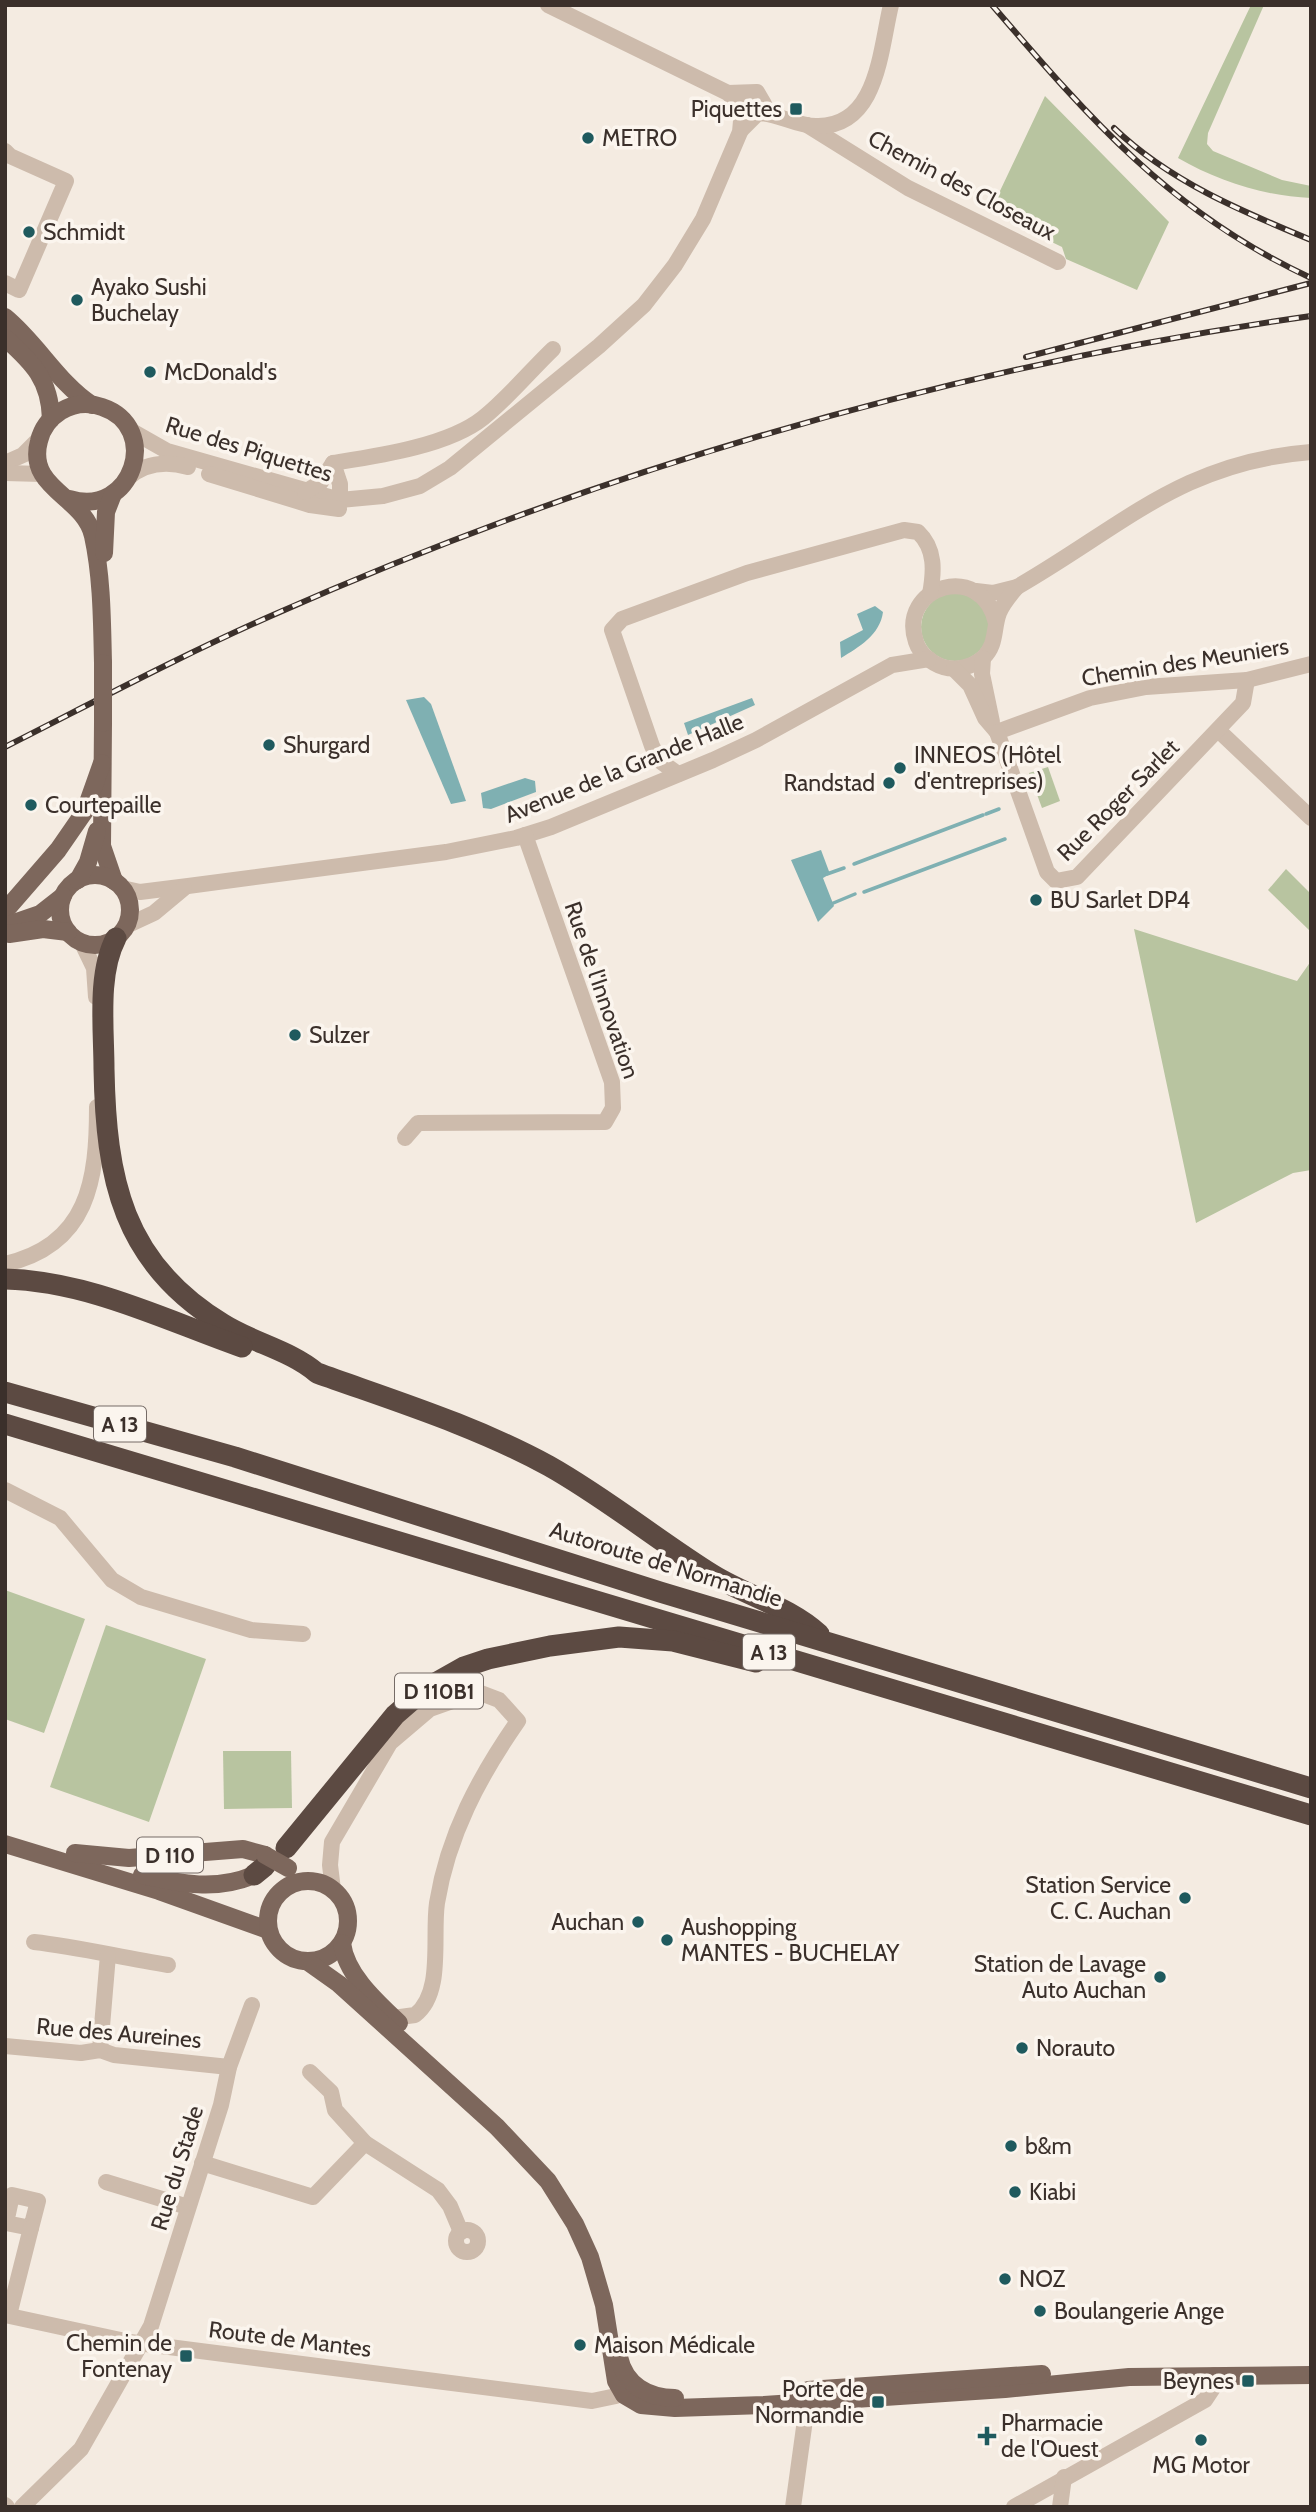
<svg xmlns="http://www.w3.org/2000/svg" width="1316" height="2512" font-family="Cabin,sans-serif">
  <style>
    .green { fill: #b8c4a0 }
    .water { fill: #7fb0b2 }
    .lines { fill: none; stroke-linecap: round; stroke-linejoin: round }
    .stream { stroke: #7fb0b2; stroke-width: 3.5 }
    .minor { stroke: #cdbbac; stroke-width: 16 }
    .major { stroke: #7d675c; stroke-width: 18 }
    .highway { stroke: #5c4a42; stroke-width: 21 }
    .rail-casing { stroke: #3b302b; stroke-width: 6 }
    .rail { stroke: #fbf5ee; stroke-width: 3.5; stroke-dasharray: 10; stroke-linecap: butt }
    .major-bridge { stroke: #7d675c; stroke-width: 18 }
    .poi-dot { fill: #1f5a5e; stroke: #fbf5ee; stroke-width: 2.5 }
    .labels { text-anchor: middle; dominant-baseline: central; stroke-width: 7; stroke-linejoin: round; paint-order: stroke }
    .shield { fill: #fbf5ee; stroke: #756b66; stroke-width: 2 }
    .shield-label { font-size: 21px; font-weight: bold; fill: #3b302b }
    .poi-label { font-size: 23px; fill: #3b302b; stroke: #fbf5ee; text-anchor: start }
    .street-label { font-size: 23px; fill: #3b302b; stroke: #fbf5ee }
  </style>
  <rect width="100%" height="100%" fill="#f4ebe1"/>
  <!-- green -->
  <g class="green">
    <path d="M1251,5H1264L1208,133L1207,144L1213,151L1282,180L1311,186V198C1264,196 1218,181 1178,158Z"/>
    <path d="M1045,96L1169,222L1137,290L1066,259L1062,247L990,212Z"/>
    <circle cx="955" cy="627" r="34"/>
    <path d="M1048,767L1060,801L1042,808L1029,773Z"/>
    <path d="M1286,869L1311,894V932L1268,890Z"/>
    <path d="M1134,929L1297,981L1311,961V1170L1293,1173L1196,1223Z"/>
    <path d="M5,1590L85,1619L44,1733L5,1719Z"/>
    <path d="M106,1625L206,1659L149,1822L50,1787Z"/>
    <path d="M223,1751H291L292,1808L224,1809Z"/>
  </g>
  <!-- water -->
  <g class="water">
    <path d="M875,606L883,612C880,635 859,647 841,658L840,642L863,630L857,614Z"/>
    <path d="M424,697L431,704L466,801L451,804L406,700Z"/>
    <path d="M752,698L755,705L688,735L684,723Z"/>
    <path d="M525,778L535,781L536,792L491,809L483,808L481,793Z"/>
    <path d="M821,850L830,874L823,878L834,906L818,922L791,860Z"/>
  </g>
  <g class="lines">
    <!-- stream -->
    <g class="stream">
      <path d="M986,814L999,809"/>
      <path d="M854,864L983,815"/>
      <path d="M827,874L844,868"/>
      <path d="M864,892L1005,839"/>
      <path d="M831,904L855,894"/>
    </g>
    <!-- minor -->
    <g class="minor">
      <path d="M548,5L728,93L750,115"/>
      <path d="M728,93L757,92L764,104L758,113"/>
      <path d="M807,125L908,188L1058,262"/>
      <path d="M741,130L758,113C778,113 796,126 816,126C878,128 880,50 891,5"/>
      <path d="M5,151L10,156L66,181L19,290L5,283"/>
      <path d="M130,430L167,451L340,500L383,496L420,486L450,468L599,346L644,305L675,265L703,219L740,132L742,110"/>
      <path d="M5,463L23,455L39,439"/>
      <path d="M333,463L340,484V500L333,505"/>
      <path d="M5,473L42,474"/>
      <path d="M209,474L310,505L339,509"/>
      <path d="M128,478C145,463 166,461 188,467"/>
      <path d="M305,492L321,482L333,463C377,456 448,446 483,418C508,398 530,371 553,349"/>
      <path d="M976,591L993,593L1017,587C1123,526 1182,462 1311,452"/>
      <path d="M996,623C982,560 897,586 916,642C920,654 931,663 943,667C957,671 972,667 983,658C997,645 993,629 999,613C1003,603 1010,595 1017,587"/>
      <path d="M983,658L982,674L992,722"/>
      <path d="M954,669L970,685L985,718L997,732L1090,698L1146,687L1247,680L1311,664"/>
      <path d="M1218,730L1311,818"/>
      <path d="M997,732L1047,872L1056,881L1077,877L1243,703L1247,680"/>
      <path d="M678,774L660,761L652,746L612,630L622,619L747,573L904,530L918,532C936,549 934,572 930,594"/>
      <path d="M122,888L140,892L188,886L446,852L516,838L551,827L713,760L756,740L892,665L929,659"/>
      <path d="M126,926L154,913L184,888"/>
      <path d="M82,943L94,968L96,997"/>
      <path d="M405,1138L418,1123L605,1122L613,1108L612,1082L525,835"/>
      <path d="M5,1264C89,1245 97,1179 97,1107"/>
      <path d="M5,1490L60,1518L112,1580L141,1597L251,1630L303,1634"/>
      <path d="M333,1890L330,1865L332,1842L390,1743L430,1709L478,1692L499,1700L518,1721C479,1777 448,1835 437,1903C432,1937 444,1993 415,2015L393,2018"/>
      <path d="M34,1942C80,1947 122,1958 168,1965"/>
      <path d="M5,2046L81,2053L100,2050L114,2055L229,2067"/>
      <path d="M100,2050L108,1955"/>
      <path d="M310,2072L331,2092L335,2110L365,2143"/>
      <path d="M202,2163L313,2197L365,2143L438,2190L450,2206L461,2232"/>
      <path d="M106,2182L188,2207"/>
      <path d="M12,2195L38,2201L31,2228L6,2223Z"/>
      <circle cx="467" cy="2241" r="11"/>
      <path d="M5,2315L130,2342L592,2401L616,2396L632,2385"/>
      <path d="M9,2315L31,2228"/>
      <path d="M5,2505L7,2507"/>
      <path d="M22,2507L81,2449L151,2326L221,2105L229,2067L252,2005"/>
      <path d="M793,2507L809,2391"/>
      <path d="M1014,2507L1205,2400L1213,2388L1214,2375"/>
      <path d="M1060,2507L1064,2477"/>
    </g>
    <!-- major -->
    <g class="major">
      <path d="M5,317C37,343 58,383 92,405"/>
      <path d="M5,338C33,363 50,380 51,419"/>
      <path d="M70,499C133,518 162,427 102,407C88,402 73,404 61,411C50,418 42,428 39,441C26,489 84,496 93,536C102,577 102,622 103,663"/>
      <path d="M104,553L106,512L113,494"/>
      <path d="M103,723L102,846L114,881"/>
      <circle cx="95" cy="910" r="35"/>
      <path d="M78,880L88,862L97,831"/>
      <path d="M5,911L58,850L85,811L102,763"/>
      <path d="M5,926L40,914L63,896"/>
      <path d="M9,934L43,929L68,932"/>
      <path d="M5,1844L159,1891L268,1930"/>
      <path d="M75,1853L129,1858L243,1849L265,1855"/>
      <path d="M142,1875C182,1884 216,1891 254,1875"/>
      <circle cx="308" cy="1921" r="40"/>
      <path d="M342,1943C346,1975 377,2002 399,2023"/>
      <path d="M308,1962L339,1984L497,2127L548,2181L575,2224L590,2257L604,2305L616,2381L624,2395L641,2405L675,2408L764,2405L1005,2389L1129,2377L1311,2375"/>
      <path d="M619,2357C625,2385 648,2398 675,2398"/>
      <path d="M808,2390L1042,2374"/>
    </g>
    <!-- highway -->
    <g class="highway">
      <path d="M116,938C97,974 104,1029 104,1069C106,1178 122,1263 223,1324C253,1343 290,1350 317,1373C395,1401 476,1426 549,1466C606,1498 657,1540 713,1575C747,1596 790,1607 819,1634"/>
      <path d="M5,1279C88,1281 165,1320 242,1347"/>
      <path d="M5,1392L235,1457L660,1592L1311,1788"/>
      <path d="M5,1424L1311,1815"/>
      <path d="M286,1848L395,1715L425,1689L464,1667L488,1659L550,1646L619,1637L673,1641L756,1662"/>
      <path d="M254,1875L265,1866"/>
    </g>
    <!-- rail casing -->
    <g class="rail-casing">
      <g id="rail">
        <path d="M992,5C1090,119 1171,213 1311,278"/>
        <path d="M1114,128C1169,181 1241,211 1311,240"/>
        <path d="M1026,357L1311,283"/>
        <path d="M5,747C94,702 182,655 273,615C603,469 953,367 1311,316"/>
      </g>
    </g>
    <!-- rail -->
    <use href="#rail" class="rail"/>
    <!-- major-bridge -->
    <g class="major-bridge">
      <path d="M103,723V663"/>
      <path d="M265,1855L288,1868"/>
    </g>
  </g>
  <!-- markers -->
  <g class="poi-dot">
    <rect x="789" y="102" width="14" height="14" rx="3.5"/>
    <circle cx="588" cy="138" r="7"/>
    <circle cx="29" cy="232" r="7"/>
    <circle cx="77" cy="300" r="7"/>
    <circle cx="150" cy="372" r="7"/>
    <circle cx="269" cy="745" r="7"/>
    <circle cx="900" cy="768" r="7"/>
    <circle cx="889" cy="783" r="7"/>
    <circle cx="31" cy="805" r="7"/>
    <circle cx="1036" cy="900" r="7"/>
    <circle cx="295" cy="1035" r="7"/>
    <circle cx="1185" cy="1898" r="7"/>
    <circle cx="638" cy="1922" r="7"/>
    <circle cx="667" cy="1940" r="7"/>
    <circle cx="1160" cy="1977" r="7"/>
    <circle cx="1022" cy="2048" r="7"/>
    <circle cx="1011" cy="2146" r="7"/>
    <circle cx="1015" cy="2192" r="7"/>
    <circle cx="1005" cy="2279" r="7"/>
    <circle cx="1040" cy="2311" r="7"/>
    <circle cx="580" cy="2345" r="7"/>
    <rect x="179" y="2349" width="14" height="14" rx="3.5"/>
    <rect x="1241" y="2374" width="14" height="14" rx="3.5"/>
    <rect x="871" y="2395" width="14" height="14" rx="3.5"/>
    <path d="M983.5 2425.5h7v7h7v7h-7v7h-7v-7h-7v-7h7z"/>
    <circle cx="1201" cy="2440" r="7"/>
  </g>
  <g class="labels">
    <!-- shield labels -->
    <g class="shield">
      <rect x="94" y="1406.5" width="52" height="35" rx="5"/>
      <rect x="743" y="1634.5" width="52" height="35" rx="5"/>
      <rect x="395" y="1673.5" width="88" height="35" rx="5"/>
      <rect x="137" y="1837.5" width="66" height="35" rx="5"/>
    </g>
    <g class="shield-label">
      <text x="120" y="1424">A 13</text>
      <text x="769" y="1652">A 13</text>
      <text x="439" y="1691">D 110B1</text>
      <text x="170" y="1855">D 110</text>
    </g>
    <!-- poi labels -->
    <g class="poi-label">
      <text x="782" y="109" text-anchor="end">Piquettes</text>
      <text x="602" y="138">METRO</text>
      <text x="43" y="232">Schmidt</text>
      <text x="91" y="287">Ayako Sushi<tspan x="91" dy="26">Buchelay</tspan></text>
      <text x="164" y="372">McDonald's</text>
      <text x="283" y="745">Shurgard</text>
      <text x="914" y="755">INNEOS (Hôtel<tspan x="914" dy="26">d'entreprises)</tspan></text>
      <text x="875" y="783" text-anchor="end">Randstad</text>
      <text x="45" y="805">Courtepaille</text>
      <text x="1050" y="900">BU Sarlet DP4</text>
      <text x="309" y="1035">Sulzer</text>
      <text x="1171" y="1885" text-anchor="end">Station Service<tspan x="1171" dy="26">C. C. Auchan</tspan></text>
      <text x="624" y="1922" text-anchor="end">Auchan</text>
      <text x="681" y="1927">Aushopping<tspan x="681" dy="26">MANTES - BUCHELAY</tspan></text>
      <text x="1146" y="1964" text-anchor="end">Station de Lavage<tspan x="1146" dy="26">Auto Auchan</tspan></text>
      <text x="1036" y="2048">Norauto</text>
      <text x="1025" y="2146">b&amp;m</text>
      <text x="1029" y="2192">Kiabi</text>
      <text x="1019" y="2279">NOZ</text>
      <text x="1054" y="2311">Boulangerie Ange</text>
      <text x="172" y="2343" text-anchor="end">Chemin de<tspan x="172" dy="26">Fontenay</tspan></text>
      <text x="594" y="2345">Maison Médicale</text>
      <text x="1234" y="2381" text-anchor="end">Beynes</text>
      <text x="864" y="2389" text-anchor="end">Porte de<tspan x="864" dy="26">Normandie</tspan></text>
      <text x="1001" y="2423">Pharmacie<tspan x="1001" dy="26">de l'Ouest</tspan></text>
      <text x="1201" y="2465" text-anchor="middle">MG Motor</text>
    </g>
    <!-- street labels -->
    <g class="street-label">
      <text transform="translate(962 185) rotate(28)">Chemin des Closeaux</text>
      <text transform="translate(249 449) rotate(17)">Rue des Piquettes</text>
      <text transform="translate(1185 662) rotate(-9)">Chemin des Meuniers</text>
      <text transform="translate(624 768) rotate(-22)">Avenue de la Grande Halle</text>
      <text transform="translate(1118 800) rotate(-45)">Rue Roger Sarlet</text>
      <text transform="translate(602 990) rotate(71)">Rue de l'Innovation</text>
      <text transform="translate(666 1564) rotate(17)">Autoroute de Normandie</text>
      <text transform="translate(119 2033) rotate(5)">Rue des Aureines</text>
      <text transform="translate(177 2168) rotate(-73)">Rue du Stade</text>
      <text transform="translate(290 2339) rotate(7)">Route de Mantes</text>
    </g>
  </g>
  <!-- border -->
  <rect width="1316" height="2512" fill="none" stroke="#3b302b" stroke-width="14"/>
</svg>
